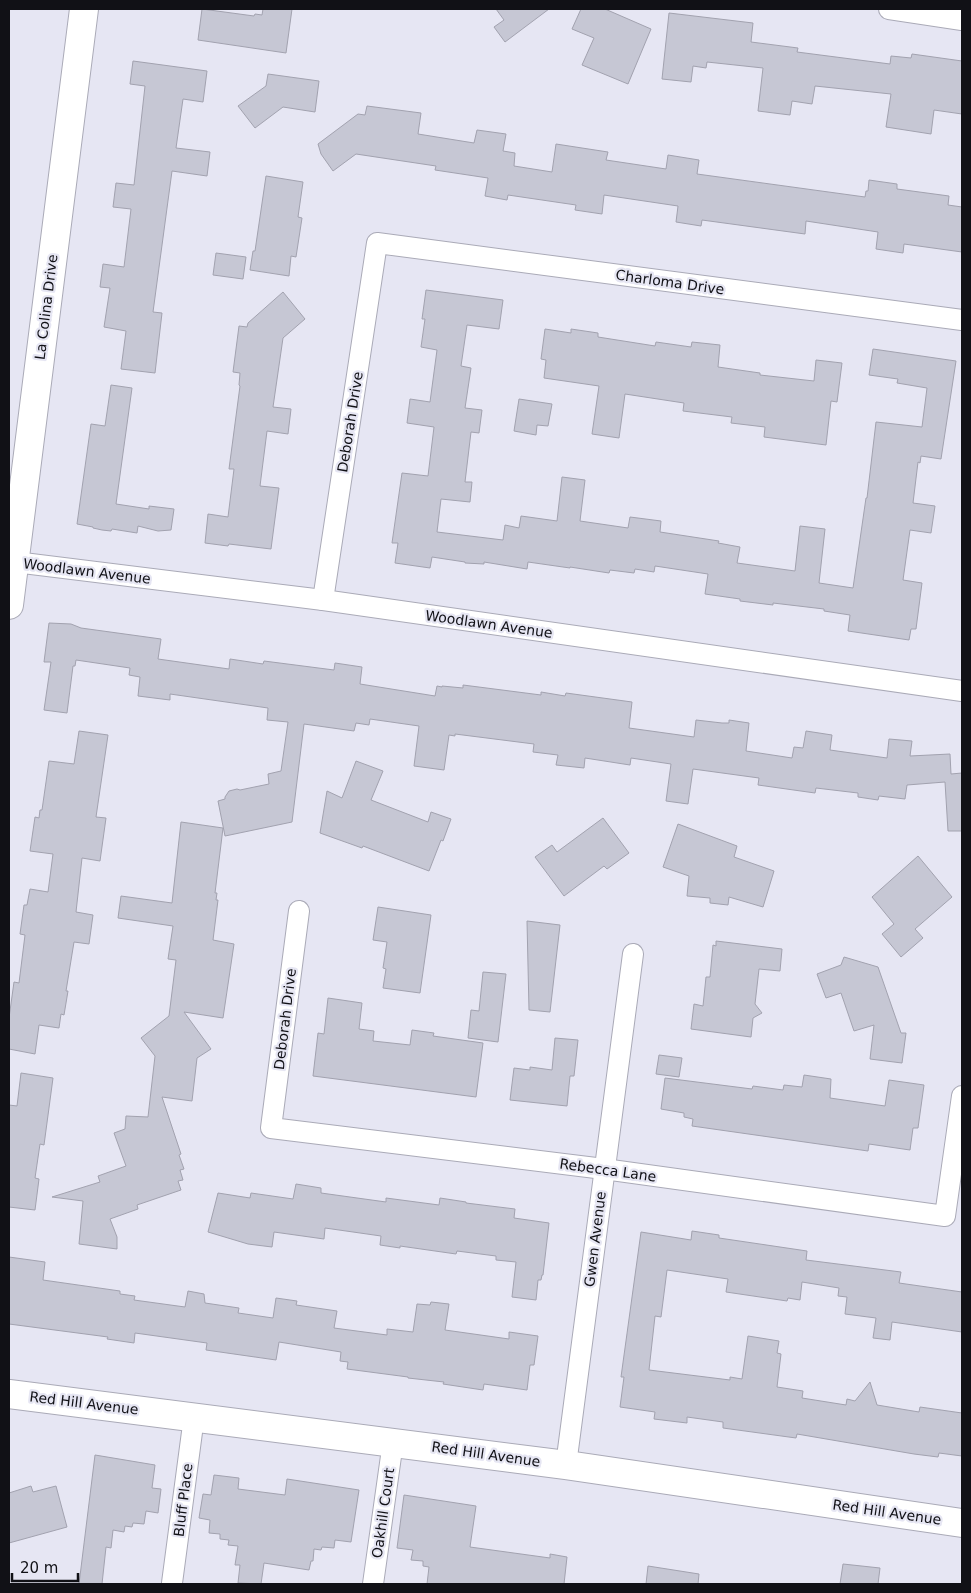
<svg xmlns="http://www.w3.org/2000/svg" width="971" height="1593" font-family="'DejaVu Sans',sans-serif">
  <style>
    .building { fill: #c6c7d4; stroke: #a2a2af }
    .lines { fill: none; stroke-linecap: round; stroke-linejoin: round }
    .street-casing { stroke: #aaaab7; stroke-width: 22 }
    .secondary-casing { stroke: #aaaab7; stroke-width: 30 }
    .street { stroke: #fff; stroke-width: 20 }
    .secondary { stroke: #fff; stroke-width: 28 }
    .labels { text-anchor: middle; dominant-baseline: central; stroke-width: 4.5; stroke-linejoin: round; paint-order: stroke }
    .street-label { font-size: 14px; fill: #111116; stroke: #e6e6f3 }
  </style>
  <rect width="100%" height="100%" fill="#e6e6f3"/>
  <!-- building -->
  <g class="building">
    <path d="M202,9L254,16L255,14L262,15L263,9H292L286,53L198,40Z"/>
    <path d="M496,9H549L505,42L494,27L504,20Z"/>
    <path d="M581,9H605L651,29L628,84L582,65L594,38L572,29Z"/>
    <path d="M669,13L753,23L751,42L798,48L797,52L890,64L891,56L911,58L912,54L962,61V114L934,110L931,134L886,127L891,94L815,86L812,104L792,101L790,115L758,111L763,68L707,62L706,68L693,66L691,82L662,79Z"/>
    <path d="M133,61L207,71L203,102L183,99L176,148L210,152L207,176L172,171L153,312L162,313L155,373L121,369L126,331L104,327L110,288L100,287L103,264L124,267L131,209L113,207L116,183L134,185L145,86L130,84Z"/>
    <path d="M268,74L319,81L315,112L283,107L255,128L238,106L266,86Z"/>
    <path d="M367,106L421,113L418,134L474,143L477,130L506,134L503,151L515,153L514,166L552,172L556,144L608,152L606,160L666,169L668,155L699,160L697,174L865,197L866,191H868L869,180L897,184V189L949,196L948,205L962,207V252L904,244L903,253L876,249L878,232L806,221L805,234L702,220L701,226L676,222L678,206L604,195L602,214L575,210L576,205L508,195L507,200L485,196L488,178L435,170L436,166L356,154L333,171L321,154L318,144L358,114L365,115Z"/>
    <path d="M266,176L303,182L298,217L302,218L296,257L291,256L289,276L250,270L253,251H255Z"/>
    <path d="M216,253L246,257L243,279L213,275Z"/>
    <path d="M426,290L503,300L499,329L467,325L461,366L471,368L465,408L482,410L479,433L471,432L465,482H472L470,502L441,499L437,532L503,540L505,525L519,528L521,516L557,521L562,477L585,480L580,521L628,528L630,517L661,521L660,532L719,541L718,543L740,547L737,563L795,571L800,526L825,529L819,583L853,588L866,498H867L876,422L922,427L927,388L897,383L898,379L869,375L873,349L956,361L941,459L921,456L920,463L918,462L913,503L935,506L931,533L910,530L903,580L922,583L916,629H911L909,640L848,631L850,615L824,611V609L773,603V605L740,601V599L705,594L708,574L655,566L654,572L635,569L634,573L610,570L609,573L570,567V568L528,562L527,569L484,562V564L465,563V562L432,557L430,568L395,563L398,543H392L402,473L428,476L434,427L407,423L410,399L430,402L437,350L421,347L425,319H422Z"/>
    <path d="M283,292L305,319L283,338L273,407L291,409L288,434L267,431L260,486L279,488L271,549L229,544L228,546L205,543L208,514L228,517L234,469H229L240,386L239,385L240,373L233,372L239,326L247,327L248,323Z"/>
    <path d="M545,329L571,333V329L598,333V337L655,346L656,342L691,347L692,342L720,345L718,367L760,373V375L814,381L816,360L842,363L837,402L831,401L826,445L764,437L765,427L731,423L732,417L683,411L684,403L625,394L619,438L592,434L599,386L544,378L546,360L541,359Z"/>
    <path d="M111,385L132,388L116,504L149,509V506L174,509L171,530L158,531L138,526L137,533L112,529L111,531L102,530L93,528V527L77,524L91,424L105,426Z"/>
    <path d="M519,399L552,404L548,426L537,425L536,435L514,431Z"/>
    <path d="M49,623L71,624L81,628L161,639L158,659L229,669L230,659L263,664L264,661L334,670L335,663L362,667L360,684L435,696L437,686L442,687V686L463,688V685L541,695V692L565,696L566,693L632,702L629,728L694,737L696,720L722,723H729V720L749,723L746,751L792,758L794,747L803,748L806,731L832,735L830,750L887,758L889,739L912,741L910,756L950,754L951,774L962,773V831H948L945,782L907,785L905,799L879,796L878,800L858,797V793L816,788L815,793L758,785L759,778L693,769L688,804L666,801L671,764L631,758L630,765L585,758L584,768L556,765L558,755L533,752L534,744L455,734V736L449,735L444,770L414,766L419,726L370,719L369,725L356,723L354,731L304,724L292,822L225,836L218,801L225,799V797L229,791L237,789L240,790L269,784L268,774L281,771L288,722L267,720L268,708L170,694V700L138,696L140,677L129,675L130,668L76,660L75,666H73L67,713L44,710L51,662H44Z"/>
    <path d="M79,731L108,735L96,817L106,818L100,861L82,858L76,912L93,915L89,944L74,942L66,991H68L64,1015L61,1014L59,1028L39,1025L35,1054L9,1049V1018L14,982L19,983L25,935L20,934L24,905H27L30,889L48,892L53,854L30,851L35,817L39,818L40,810H42L49,761L74,764Z"/>
    <path d="M356,761L383,771L371,800L428,822L431,812L451,819L443,841L441,840L429,871L363,846L362,848L320,833L327,791L342,798Z"/>
    <path d="M603,818L629,853L607,869L604,866L564,896L535,857L552,845L557,852Z"/>
    <path d="M181,822L223,828L215,893H217L216,900H218L213,940L234,944L223,1018L184,1012L211,1049L197,1058L192,1101L162,1097L181,1154L179,1155L184,1169L180,1170L183,1180L178,1181L181,1190L137,1205L138,1209L110,1219L117,1237V1249L79,1244L83,1201L52,1197L100,1182L98,1176L126,1166L114,1133L125,1129L126,1116L148,1117L155,1056L141,1038L169,1016L176,960L168,959L173,926L118,918L121,896L172,903Z"/>
    <path d="M678,824L737,846L734,857L774,871L763,907L729,897L728,905L710,903V898L687,896L689,876L663,867Z"/>
    <path d="M918,856L952,897L915,929L923,938L901,957L882,934L894,924L872,897Z"/>
    <path d="M378,907L431,915L420,993L383,988L386,969L383,968L387,942L373,940Z"/>
    <path d="M527,921L560,925L550,1012L529,1010Z"/>
    <path d="M716,941L782,949L780,971L759,969L755,1004L762,1013L753,1018L751,1037L691,1029L694,1004L703,1006L706,977H710L713,945L716,946Z"/>
    <path d="M844,957L878,967L901,1033H906L902,1063L870,1059L874,1025L854,1031L841,993L826,998L817,974L841,965Z"/>
    <path d="M483,972L506,974L498,1042L468,1038L471,1010L479,1011Z"/>
    <path d="M328,998L362,1003L359,1029L374,1031L373,1041L410,1045L412,1030L434,1033L433,1036L483,1043L476,1097L313,1076L318,1033L324,1034Z"/>
    <path d="M555,1038L578,1040L574,1076H570L567,1106L510,1100L514,1068L530,1070V1067L552,1070Z"/>
    <path d="M659,1055L682,1058L679,1077L656,1074Z"/>
    <path d="M21,1073L53,1078L44,1145L40,1144L35,1178L39,1179L35,1210L9,1207V1105L17,1106Z"/>
    <path d="M804,1075L831,1079L830,1098L885,1106L889,1080L924,1085L918,1128H913L910,1150L869,1144L868,1151L692,1126L693,1119L684,1117V1113L661,1109L665,1078L752,1089L753,1086L783,1090L784,1085L802,1087Z"/>
    <path d="M296,1184L321,1188V1193L386,1202V1198L439,1205L440,1198L466,1202V1203L515,1209L514,1218L549,1223L543,1275H542L541,1280H538L536,1300L512,1297L516,1262L496,1260V1256L457,1251L456,1254L400,1246V1248L380,1245L381,1236L325,1228L324,1239L274,1232L272,1247L248,1244L208,1232L218,1193L250,1198L251,1193L293,1199Z"/>
    <path d="M692,1231L719,1235V1238L807,1251L806,1260L901,1272L899,1283L962,1292V1332L892,1322L890,1340L873,1338L876,1318L845,1314L847,1297L838,1296L839,1288L802,1282L800,1300L788,1298L787,1301L726,1292L728,1279L667,1270L661,1317L655,1316L649,1370L730,1380V1377L742,1379L748,1336L779,1341L777,1353L781,1354L777,1387L803,1391L802,1398L846,1405L847,1399L855,1401L870,1382L877,1405L919,1412L920,1407L962,1413V1456L939,1453L938,1457L914,1454L797,1434L796,1438L723,1428V1422L687,1417V1423L654,1419L655,1412L620,1407L624,1377H621L641,1232L691,1240Z"/>
    <path d="M9,1257L45,1262L43,1280L120,1291V1294L135,1296L134,1300L185,1307L188,1291L204,1294L205,1303L239,1308L238,1313L273,1318L276,1298L297,1301L296,1305L337,1311L334,1328L387,1335V1329L413,1332L417,1304L430,1305L431,1302L449,1304L445,1330L509,1339V1332L538,1336L534,1365H530L527,1390L484,1384L483,1390L443,1384L444,1382L408,1378V1377L347,1369L348,1362L340,1361L341,1352L279,1342L276,1360L206,1350L207,1343L135,1333L134,1343L107,1339L108,1337L9,1324Z"/>
    <path d="M95,1455L155,1465L152,1488L161,1489L158,1513L146,1511L144,1524L133,1523L132,1527L125,1526L124,1532L113,1530L111,1548L106,1547L102,1584H79Z"/>
    <path d="M214,1475L239,1478L238,1489L285,1495L287,1479L359,1490L351,1542L335,1540L334,1548L322,1547L321,1550L314,1549L313,1561H311L309,1570L264,1563L261,1584L238,1583L240,1565H235L238,1546L228,1545L229,1540L220,1539V1534L209,1533L210,1520L199,1518L203,1494L211,1495Z"/>
    <path d="M31,1486L33,1492L56,1486L67,1527L9,1543V1493Z"/>
    <path d="M404,1495L476,1506L470,1547L550,1558V1554L567,1557L564,1584H427L429,1567L423,1566V1561L411,1560L413,1550L397,1548Z"/>
    <path d="M843,1564L880,1568L878,1584H840Z"/>
    <path d="M648,1566L699,1574L698,1584H646Z"/>
  </g>
  <g class="lines">
    <!-- street casing -->
    <g class="street-casing">
      <g id="street">
        <path d="M889,9L962,20"/>
        <path d="M15,562L323,600L962,691"/>
        <path d="M323,600L377,243L962,320"/>
        <path d="M299,911L271,1128L604,1169L945,1216L962,1096"/>
        <path d="M566,1465L633,954"/>
        <path d="M172,1583L194,1417"/>
        <path d="M373,1584L393,1442"/>
      </g>
    </g>
    <!-- secondary casing -->
    <g class="secondary-casing">
      <g id="secondary">
        <path d="M9,605L84,9"/>
        <path d="M9,1394L566,1465L962,1523"/>
      </g>
    </g>
    <!-- street -->
    <use href="#street" class="street"/>
    <!-- secondary -->
    <use href="#secondary" class="secondary"/>
  </g>
  <g class="labels">
    <!-- street labels -->
    <g class="street-label">
      <text transform="translate(670 282) rotate(8)">Charloma Drive</text>
      <text transform="translate(46 307) rotate(-83)">La Colina Drive</text>
      <text transform="translate(350 422) rotate(-81)">Deborah Drive</text>
      <text transform="translate(87 571) rotate(7)">Woodlawn Avenue</text>
      <text transform="translate(489 624) rotate(8)">Woodlawn Avenue</text>
      <text transform="translate(285 1019) rotate(-83)">Deborah Drive</text>
      <text transform="translate(608 1170) rotate(8)">Rebecca Lane</text>
      <text transform="translate(595 1239) rotate(-83)">Gwen Avenue</text>
      <text transform="translate(84 1403) rotate(7)">Red Hill Avenue</text>
      <text transform="translate(486 1454) rotate(8)">Red Hill Avenue</text>
      <text transform="translate(183 1500) rotate(-83)">Bluff Place</text>
      <text transform="translate(887 1512) rotate(8)">Red Hill Avenue</text>
      <text transform="translate(383 1513) rotate(-82)">Oakhill Court</text>
    </g>
  </g>
  <!-- border -->
  <rect width="971" height="1593" fill="none" stroke="#111116" stroke-width="20"/>
  <!-- scale -->
  <path d="M12 1573v8h66v-8" fill="none" stroke="#111116" stroke-width="2.5"/>
  <text x="20" y="1573" font-size="15" fill="#111116" stroke="#e6e6f3" stroke-width="4" paint-order="stroke">20 m</text>
</svg>
